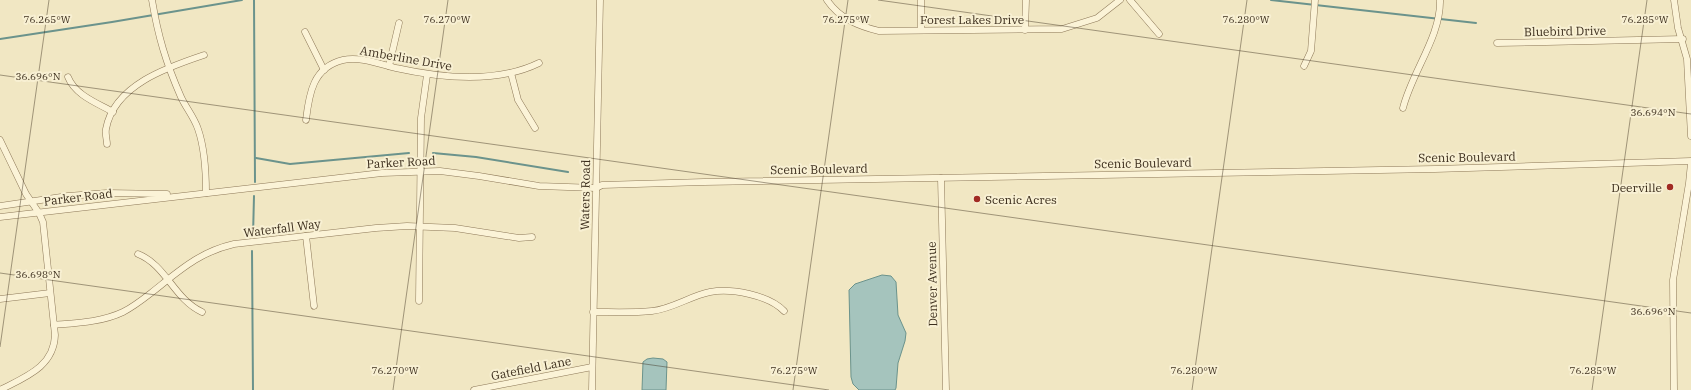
<svg xmlns="http://www.w3.org/2000/svg" width="1691" height="390" font-family="'IBM Plex Serif',serif">
  <style>
    .water { fill: #a5c4bd; stroke: #6b938c }
    .lines { fill: none; stroke-linecap: round; stroke-linejoin: round }
    .stream { stroke: #6b938c; stroke-width: 2 }
    .minor-casing { stroke: #8d7858; stroke-width: 7 }
    .minor { stroke: #fbf3d7; stroke-width: 6 }
    .ticks { fill: none; stroke: #3c2e1d; stroke-width: 1; stroke-opacity: 0.45 }
    .poi-dot { fill: #a12b23; stroke: #f8f0d3; stroke-width: 1.5 }
    .labels { text-anchor: middle; dominant-baseline: central; stroke-width: 4; stroke-linejoin: round; paint-order: stroke }
    .street-label { font-size: 12px; fill: #3c2e1d; stroke: #f8f0d3 }
    .poi-label { font-size: 12px; fill: #3c2e1d; stroke: #f8f0d3; text-anchor: end }
    .ticks-label { font-size: 10px; text-anchor: middle; fill: #3c2e1d; stroke: #f8f0d3; stroke-width: 4; stroke-linejoin: round; paint-order: stroke }
  </style>
  <rect width="100%" height="100%" fill="#f1e7c3"/>
  <!-- water -->
  <g class="water">
    <path d="M882,275L891,276L896,282L898,315L906,333L905,341L898,363L896,388L895,390H859L853,384L851,377L849,290L855,284Z"/>
    <path d="M653,358L663,359L667,362L666,390H642L643,362L647,359Z"/>
  </g>
  <g class="lines">
    <!-- stream -->
    <g class="stream">
      <path d="M254,0L255,182"/>
      <path d="M1271,0L1476,23"/>
      <path d="M0,39L112,22L242,0"/>
      <path d="M433,153L476,157L568,172"/>
      <path d="M256,158L290,164L409,153"/>
      <path d="M253,236L254,196"/>
      <path d="M252,251L253,390"/>
    </g>
    <!-- minor casing -->
    <g class="minor-casing">
      <g id="minor">
        <path d="M152,0C158,36 166,63 181,97C186,108 194,117 198,129C205,149 206,171 206,193"/>
        <path d="M827,0C839,18 858,26 879,31L1062,29L1097,18L1120,0"/>
        <path d="M921,0V30"/>
        <path d="M1130,0L1159,34"/>
        <path d="M1674,0L1678,28L1687,59L1691,136"/>
        <path d="M1025,30L1026,0"/>
        <path d="M305,32L324,70"/>
        <path d="M1497,43L1683,39"/>
        <path d="M389,66L399,23"/>
        <path d="M1304,66L1311,51L1315,0"/>
        <path d="M511,73L518,100L535,128"/>
        <path d="M68,77C75,95 97,103 113,112"/>
        <path d="M1403,108C1412,72 1441,36 1440,0"/>
        <path d="M306,120C309,94 313,67 343,60C359,56 380,64 396,68C441,78 496,84 539,63"/>
        <path d="M0,140L26,194L39,213L43,222L55,335C54,367 25,377 0,390"/>
        <path d="M107,144C107,140 105,134 106,129C114,85 168,67 204,55"/>
        <path d="M941,178L946,390"/>
        <path d="M0,206L68,196L107,193L167,194"/>
        <path d="M0,217L382,173L440,171L479,176L539,186L596,188L602,185L704,182L1435,169L1691,161"/>
        <path d="M306,236L314,306"/>
        <path d="M138,254C166,265 174,299 202,312"/>
        <path d="M0,299L50,293"/>
        <path d="M419,301L421,118L427,75"/>
        <path d="M593,312C612,312 633,313 652,311C672,309 690,296 710,292C731,288 769,295 784,311"/>
        <path d="M54,325C77,323 102,322 123,312C133,307 142,300 151,293C179,271 199,252 234,244L376,228L407,226L455,228L519,238L532,237"/>
        <path d="M474,390L592,367"/>
        <path d="M592,390L600,0"/>
        <path d="M1674,390L1673,280L1689,183L1691,163"/>
      </g>
    </g>
    <!-- minor -->
    <use href="#minor" class="minor"/>
  </g>
  <!-- ticks -->
  <path class="ticks" d="M878,0L1691,114M0,75L1691,313M0,273L829,390M0,347L49,0M393,390L448,0M793,390L848,0M1192,390L1247,0M1592,390L1647,0"/>
  <!-- markers -->
  <g class="poi-dot">
    <circle cx="1670" cy="187" r="4"/>
    <circle cx="977" cy="199" r="4"/>
  </g>
  <g class="labels">
    <!-- street labels -->
    <g class="street-label">
      <text x="972" y="19">Forest Lakes Drive</text>
      <text transform="translate(1565 31) rotate(-1)">Bluebird Drive</text>
      <text transform="translate(406 58) rotate(10)">Amberline Drive</text>
      <text transform="translate(1467 157) rotate(-1)">Scenic Boulevard</text>
      <text transform="translate(401 162) rotate(-3)">Parker Road</text>
      <text transform="translate(1143 163) rotate(-1)">Scenic Boulevard</text>
      <text transform="translate(819 169) rotate(-1)">Scenic Boulevard</text>
      <text transform="translate(585 195) rotate(-89)">Waters Road</text>
      <text transform="translate(78 197) rotate(-7)">Parker Road</text>
      <text transform="translate(282 228) rotate(-7)">Waterfall Way</text>
      <text transform="translate(932 284) rotate(-91)">Denver Avenue</text>
      <text transform="translate(531 368) rotate(-11)">Gatefield Lane</text>
    </g>
    <!-- poi labels -->
    <g class="poi-label">
      <text x="1662" y="187">Deerville</text>
      <text x="985" y="199" text-anchor="start">Scenic Acres</text>
    </g>
  </g>
  <g class="ticks-label">
    <text x="47" y="23">76.265°W</text>
    <text x="447" y="23">76.270°W</text>
    <text x="846" y="23">76.275°W</text>
    <text x="1246" y="23">76.280°W</text>
    <text x="1645" y="23">76.285°W</text>
    <text x="38" y="80">36.696°N</text>
    <text x="1653" y="116">36.694°N</text>
    <text x="38" y="278">36.698°N</text>
    <text x="1653" y="315">36.696°N</text>
    <text x="395" y="374">76.270°W</text>
    <text x="794" y="374">76.275°W</text>
    <text x="1194" y="374">76.280°W</text>
    <text x="1593" y="374">76.285°W</text>
  </g>
</svg>
